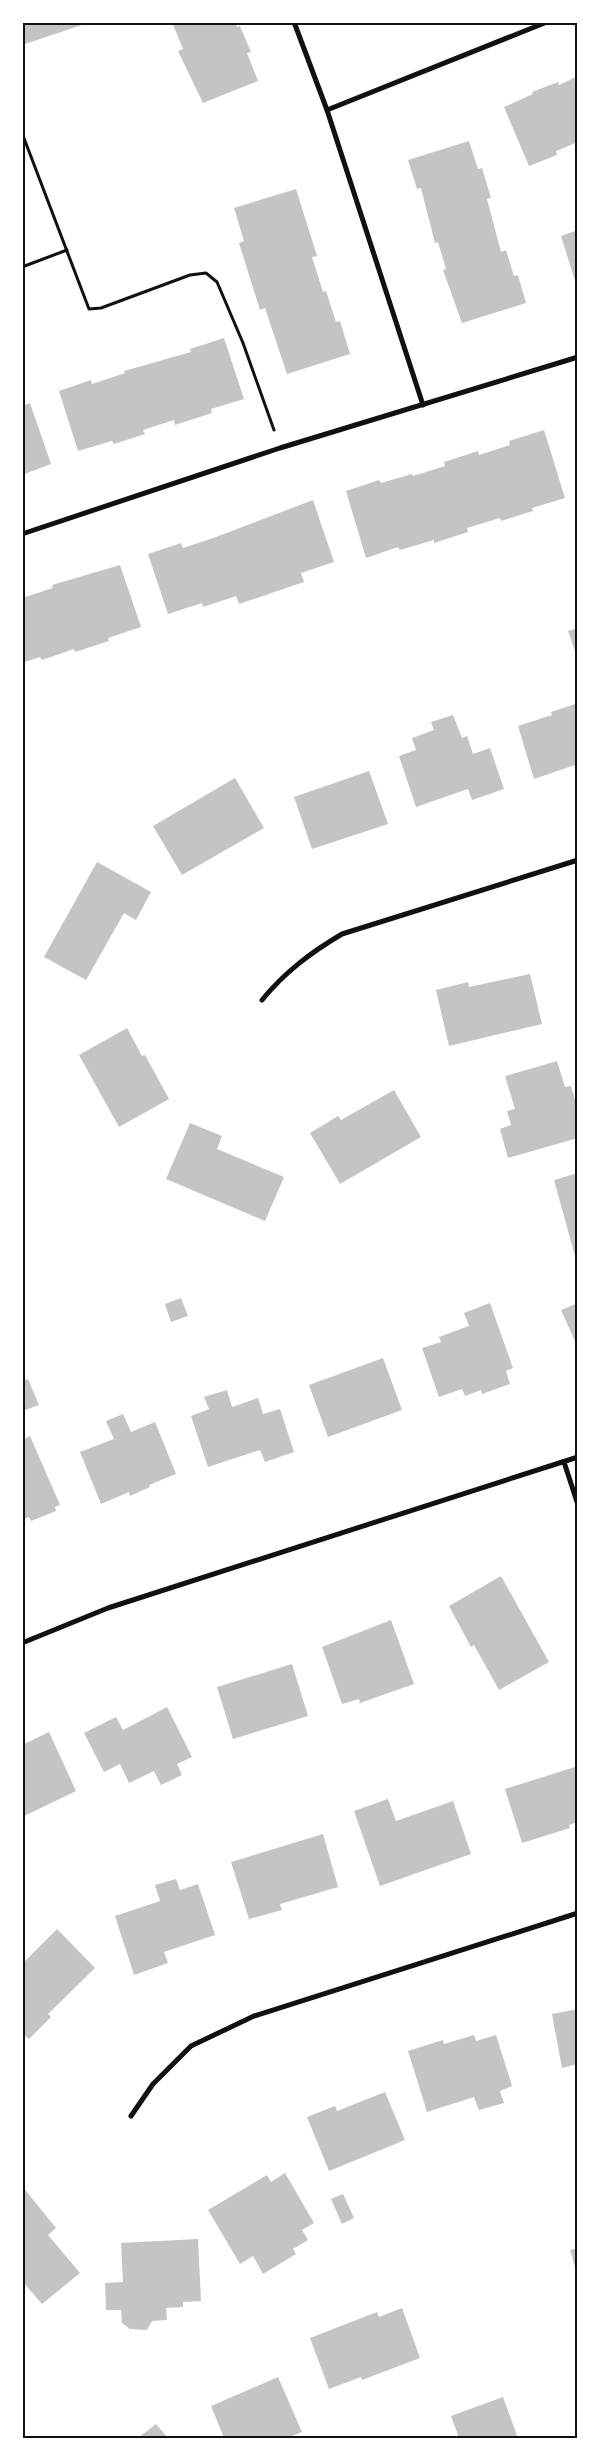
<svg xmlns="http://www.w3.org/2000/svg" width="600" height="2461" font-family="Signika,sans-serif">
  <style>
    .building { fill: #c4c4c4 }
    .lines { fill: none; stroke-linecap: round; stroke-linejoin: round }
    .path { stroke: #111; stroke-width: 3 }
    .minor { stroke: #111; stroke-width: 5 }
    .neatline { fill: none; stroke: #111; stroke-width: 2 }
  </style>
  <rect width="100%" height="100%" fill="#fff"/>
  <!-- building -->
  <g class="building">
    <path d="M22,22H81L82,25L25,44L22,42Z"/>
    <path d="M172,22H235L237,27L240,26L251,52L247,53L258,81L203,103L178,51L183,49Z"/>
    <path d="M578,76V142L556,151L557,155L529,166L504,107L533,94L532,92L558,82L559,85Z"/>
    <path d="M469,141L478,169L482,168L491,198L487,199L501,252L506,250L514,276L518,275L526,303L462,323L443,270L446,269L438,242L435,243L421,188L417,189L408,160Z"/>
    <path d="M296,189L317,256L312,257L323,292L326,291L336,322L340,321L350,354L287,374L265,308L260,310L239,243L244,241L234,208Z"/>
    <path d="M578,230V287H577L561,236Z"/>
    <path d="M224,338L244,399L211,409L212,413L175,425L174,420L143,430L145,434L114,444L112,441L78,451L59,391L91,380L92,384L125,373L124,371L191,352L190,349Z"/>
    <path d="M30,403L51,464L22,475V406Z"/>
    <path d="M544,430L565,498L532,508L533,511L501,521L500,518L467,528L468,532L434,543V540L400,550L398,547L366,558L346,491L379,480L381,483L412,474L413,476L445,466L444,462L478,451L479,455L510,445L509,441Z"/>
    <path d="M313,500L334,562L301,573L304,582L239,604L236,596L203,607L202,603L168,614L148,554L181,543L183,548L216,537Z"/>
    <path d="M120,565L141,627L108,638L109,641L75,652L74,649L42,660L40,657L22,663V598L53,588L52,585Z"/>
    <path d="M578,628V651H575L568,631Z"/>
    <path d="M578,703V764L534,779L518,726L552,715L551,712Z"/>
    <path d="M453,715L462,738L467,736L473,754L490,748L504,789L472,800L468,789L416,807L399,756L416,750L412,738L434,730L431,722Z"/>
    <path d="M369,771L388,824L312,849L294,797Z"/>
    <path d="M235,778L264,828L182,875L153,826Z"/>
    <path d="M97,862L151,892L136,920L124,913L86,980L44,957Z"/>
    <path d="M530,974L542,1024L449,1046L436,990L468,982L469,987Z"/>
    <path d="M127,1028L142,1056L145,1055L169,1099L119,1127L79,1055Z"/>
    <path d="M557,1061L565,1087L571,1086L578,1110V1138L508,1158L500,1129L511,1125L507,1111L515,1109L505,1076Z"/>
    <path d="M394,1090L421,1137L340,1184L310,1133L338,1116L341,1120Z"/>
    <path d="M190,1123L222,1136L217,1149L284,1177L265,1221L166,1179Z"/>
    <path d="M578,1173V1255L575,1256L554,1180Z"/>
    <path d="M181,1298L188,1316L171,1322L165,1304Z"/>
    <path d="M490,1303L513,1368L506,1371L510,1384L482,1394L481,1390L465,1396L462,1389L439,1397L422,1348L441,1342L439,1337L469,1326L464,1313Z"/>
    <path d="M578,1303V1348L561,1310Z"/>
    <path d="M383,1358L402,1410L328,1437L309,1385Z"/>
    <path d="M28,1379L39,1405L25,1410L22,1404V1381Z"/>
    <path d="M227,1390L232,1407L258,1398L263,1414L280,1409L294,1452L265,1462L260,1450L208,1467L191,1416L209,1409L204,1397Z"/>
    <path d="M123,1414L131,1432L155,1422L176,1474L149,1485L150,1487L130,1496L129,1492L101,1504L80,1452L114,1439L106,1421Z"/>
    <path d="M30,1436L60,1505L55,1507L56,1511L31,1521L29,1517L22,1520V1440Z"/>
    <path d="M501,1576L549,1662L499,1690L474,1645L471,1647L449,1606Z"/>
    <path d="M391,1620L414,1684L360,1703L359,1699L342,1704L322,1647Z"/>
    <path d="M292,1664L308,1716L233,1739L217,1687Z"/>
    <path d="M167,1707L192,1757L177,1764L182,1775L161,1785L154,1771L129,1783L120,1764L104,1772L84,1733L116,1717L123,1730Z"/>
    <path d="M49,1732L76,1791L22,1817V1745Z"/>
    <path d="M578,1766V1822L569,1825L570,1828L522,1843L505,1789Z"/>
    <path d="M388,1799L396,1821L453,1801L471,1854L380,1886L354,1811Z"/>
    <path d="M323,1834L338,1887L280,1904L282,1910L249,1919L231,1862Z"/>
    <path d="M176,1879L180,1890L198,1884L215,1935L164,1952L168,1963L134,1975L115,1916L160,1901L155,1885Z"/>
    <path d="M57,1929L95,1968L48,2014L51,2017L29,2039L22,2033V1964Z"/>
    <path d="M578,2009V2064L562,2068L552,2014Z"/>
    <path d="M474,2035L476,2041L496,2035L512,2086L500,2091L504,2103L479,2110L474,2097L427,2112L408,2051L443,2040L444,2044Z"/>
    <path d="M385,2092L405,2140L329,2171L307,2117L335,2106L337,2111Z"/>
    <path d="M285,2173L314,2223L302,2230L308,2240L293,2249L296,2254L263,2274L253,2256L240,2264L208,2210L267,2175L271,2182Z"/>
    <path d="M22,2186L56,2228L48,2235L80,2273L42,2304L22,2281Z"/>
    <path d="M343,2194L354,2218L342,2224L331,2199Z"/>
    <path d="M198,2239L201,2301L183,2302V2307L166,2308L167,2320L152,2321L147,2330L130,2329L122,2323L121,2310H106L105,2283L123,2282L121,2243Z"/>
    <path d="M578,2248V2274H577L570,2250Z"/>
    <path d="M402,2308L420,2358L362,2380L361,2377L329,2389L310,2338L377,2312L379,2317Z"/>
    <path d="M278,2377L302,2432L287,2438H224L211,2406Z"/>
    <path d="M503,2397L518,2438H459L451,2416Z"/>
    <path d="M156,2424L168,2438H138Z"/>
  </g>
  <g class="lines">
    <!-- path -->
    <g class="path">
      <path d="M22,133L89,309L101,308L190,275L206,273L217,282L243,343L274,430"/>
      <path d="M22,267L67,250"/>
    </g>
    <!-- minor -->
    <g class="minor">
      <path d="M294,22L327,110L423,405"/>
      <path d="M327,110L547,22"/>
      <path d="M22,534L280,448L578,357"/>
      <path d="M262,1000C285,972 310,953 342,934L578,860"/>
      <path d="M564,1462L578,1505"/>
      <path d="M22,1643L108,1608L578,1457"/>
      <path d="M131,2116L153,2084L191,2046L254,2016L578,1913"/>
    </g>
  </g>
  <!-- border -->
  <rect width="600" height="2461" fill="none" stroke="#ffffff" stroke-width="48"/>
  <rect x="24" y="24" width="552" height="2413" class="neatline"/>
</svg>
